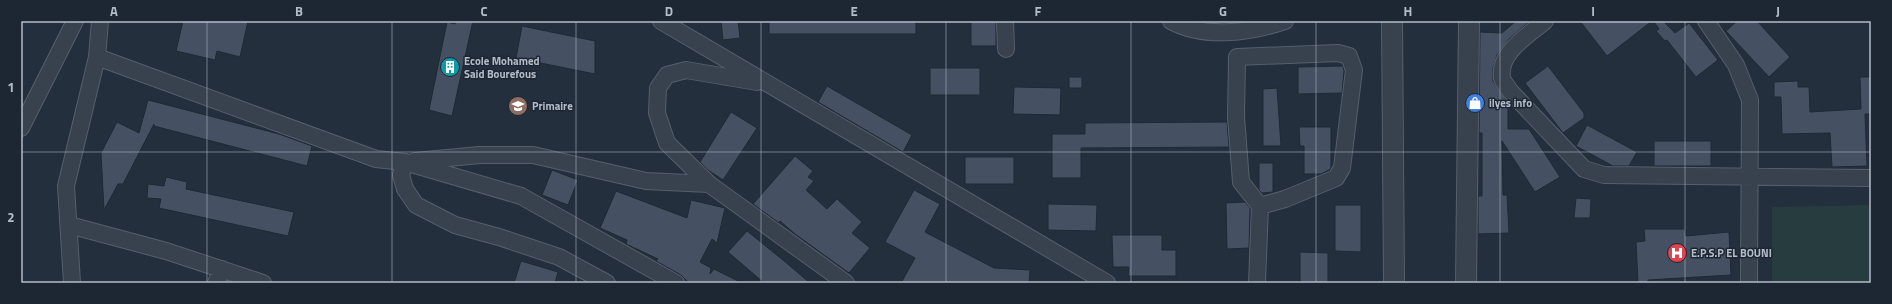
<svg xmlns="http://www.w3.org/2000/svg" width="1892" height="304" viewBox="0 0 1892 304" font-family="'Titillium Web',sans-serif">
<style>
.green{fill:#263c3f}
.building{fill:#455162;stroke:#1f2835}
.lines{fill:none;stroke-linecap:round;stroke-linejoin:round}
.minor-casing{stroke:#565f6c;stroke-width:18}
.tertiary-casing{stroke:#565f6c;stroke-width:22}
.minor{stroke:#38414e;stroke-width:16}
.tertiary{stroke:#38414e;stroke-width:20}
.grid{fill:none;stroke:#b4bcc9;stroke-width:1;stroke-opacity:0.55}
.labels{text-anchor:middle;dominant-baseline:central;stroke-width:3;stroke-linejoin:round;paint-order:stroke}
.poi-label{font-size:11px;font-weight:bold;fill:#b4bcc9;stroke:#1d2633;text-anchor:start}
.neatline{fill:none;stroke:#b4bcc9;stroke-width:1.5}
.grid-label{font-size:13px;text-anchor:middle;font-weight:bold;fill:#b4bcc9}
</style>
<rect width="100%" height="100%" fill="#242f3e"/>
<path class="green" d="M1871,205V283H1772V207Z"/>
<path class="building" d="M183,21H248L240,57L217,51L215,60L176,51Z
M456,21H473L452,116L429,110L447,22L455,24Z
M721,21H738L740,38L723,40Z
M769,21H916V34H769Z
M971,21H996V46H971Z
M1516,21H1530L1509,39L1497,55L1493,68V81L1508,103V129H1529L1560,177L1535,192L1502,141L1503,195H1507L1509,233L1478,234V196H1482V133H1479L1480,32L1502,33Z
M1580,21H1652L1607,56Z
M1655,21H1663L1675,33L1689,23L1718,60L1696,77L1667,40L1665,41L1656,31L1659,29L1654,22Z
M1737,21H1757L1790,57L1769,77L1726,31Z
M522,26L595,41V74L516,58Z
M1343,66L1344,71L1342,93L1298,94V67Z
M1548,66L1584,113V118L1563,133L1525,83Z
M930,68H980V95H930Z
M1069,77H1082V88H1069Z
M1860,77H1871V114H1865L1867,166L1832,167L1830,133L1782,134L1781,97H1774V82L1798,81V87H1809L1810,112L1861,109Z
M827,86L912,135L903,152L818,102Z
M1014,87L1061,88L1060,115L1013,114Z
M1277,88L1281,146H1263V89Z
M148,100L279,134L312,146L307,166L154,126V124L123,184H118L104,210L101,153L117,122L139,133Z
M731,112L757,128L723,180L708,170L700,162Z
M1227,122L1229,147L1081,148V178H1052V134H1085V123Z
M1587,125L1637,152L1629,166H1613L1576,146Z
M1299,127H1331V168L1329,170L1321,174H1304V146H1300Z
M1654,141H1711V166H1654Z
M795,156L813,171L808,177L814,181L806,190L827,209L837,199L862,222L852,233L870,248L849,273L795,234L780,221L779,223L753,204Z
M965,157H1014V184H965Z
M1259,163H1273V192L1262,193L1259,190Z
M552,170L578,180L568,205L542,195Z
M166,177L187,182L186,189L294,212L288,236L159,208L161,199L147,198L148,184L164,186Z
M914,190L940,204L925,232L994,268L1030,270L1029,283H901L915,258L885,242Z
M616,191L687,218L691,200L725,208L717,243L712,239L700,262L711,268L710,274L714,269L742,283H689L681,275L656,261L658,259L626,244L627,240L600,228Z
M1576,198L1591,199L1590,218H1574Z
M1245,202L1250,208L1249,248L1227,249L1226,203Z
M1048,204L1097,205L1096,231L1048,230Z
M1335,205H1361V252L1335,251Z
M1644,229H1685L1686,236L1729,232L1731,275L1648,280V283H1638L1636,242L1645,241Z
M747,231L783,260L810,283H764L728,252Z
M1112,235H1162V250H1176V276H1128L1129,267H1113Z
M1300,252L1328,253V283H1300Z
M521,261L558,272L555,283H514Z"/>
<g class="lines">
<defs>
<path id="minor" d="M661,21L1107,283
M1005,21L1006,49
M1171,21C1204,39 1250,33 1285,21
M1545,21C1529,35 1498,52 1502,78C1503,82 1508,87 1510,91L1584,169L1604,175L1871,178
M1706,21L1736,65L1750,100L1749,283
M97,57L100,21
M21,128L75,21
M415,161L480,155H533L646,181L709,184L846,283
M405,162L401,175L405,189L416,205L455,225L499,237L559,257L607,283
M709,184L667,143L657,113L658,88L667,75L686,70L757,82
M69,225L166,251L263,283
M72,283L66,186L97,57L376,159L405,162L521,196L676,283
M216,283L222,269
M1257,283L1260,206L1241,182L1236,117L1237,57L1338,53L1349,56L1354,70L1342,168L1336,178L1285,199L1260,206"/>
<path id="tertiary" d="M1392,21L1394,283
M1466,283L1469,21"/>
</defs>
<use href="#minor" class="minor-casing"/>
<use href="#tertiary" class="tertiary-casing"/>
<use href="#minor" class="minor"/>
<use href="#tertiary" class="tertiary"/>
</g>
<path class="grid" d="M207,21V283M392,21V283M576,21V283M761,21V283M946,21V283M1131,21V283M1316,21V283M1500,21V283M1685,21V283M21,152H1871"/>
<defs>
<symbol id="building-disc" viewBox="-11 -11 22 22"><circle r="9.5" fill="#0f9aa8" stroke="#1d2633"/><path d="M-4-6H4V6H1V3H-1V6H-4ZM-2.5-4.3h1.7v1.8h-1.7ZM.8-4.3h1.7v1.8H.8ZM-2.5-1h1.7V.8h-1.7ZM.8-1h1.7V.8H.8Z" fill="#fff"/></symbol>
<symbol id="shop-disc" viewBox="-11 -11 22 22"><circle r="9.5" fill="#3f7fe0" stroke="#1d2633"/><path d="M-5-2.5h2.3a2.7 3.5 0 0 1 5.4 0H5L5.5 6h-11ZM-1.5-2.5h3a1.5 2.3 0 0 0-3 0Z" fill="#fff"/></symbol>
<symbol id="school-disc" viewBox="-11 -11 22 22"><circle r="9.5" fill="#8d6e63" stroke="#1d2633"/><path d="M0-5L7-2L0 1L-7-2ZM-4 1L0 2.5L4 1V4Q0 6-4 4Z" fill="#fff"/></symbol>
<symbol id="hospital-disc" viewBox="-11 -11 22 22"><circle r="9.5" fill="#e0444e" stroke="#1d2633"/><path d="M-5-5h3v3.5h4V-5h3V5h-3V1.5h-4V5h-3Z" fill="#fff"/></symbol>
</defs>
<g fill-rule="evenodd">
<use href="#building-disc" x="439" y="56" width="22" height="22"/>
<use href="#shop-disc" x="1464" y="92" width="22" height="22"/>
<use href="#school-disc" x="507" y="95" width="22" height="22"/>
<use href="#hospital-disc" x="1666" y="242" width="22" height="22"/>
</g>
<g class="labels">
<g class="poi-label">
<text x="464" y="61">Ecole Mohamed<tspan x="464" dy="13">Said Bourefous</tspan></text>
<text x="1489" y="103">ilyes info</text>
<text x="532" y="106">Primaire</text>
<text x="1691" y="253">E.P.S.P EL BOUNI</text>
</g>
</g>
<rect width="1892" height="304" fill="none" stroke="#1d2633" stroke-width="44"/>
<rect x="22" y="22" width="1848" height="260" class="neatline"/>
<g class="grid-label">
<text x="114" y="16">A</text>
<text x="299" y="16">B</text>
<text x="484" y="16">C</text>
<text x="669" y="16">D</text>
<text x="854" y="16">E</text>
<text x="1038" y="16">F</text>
<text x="1223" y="16">G</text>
<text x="1408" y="16">H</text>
<text x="1593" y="16">I</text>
<text x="1778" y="16">J</text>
<text x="11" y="92">1</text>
<text x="11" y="222">2</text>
</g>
</svg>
